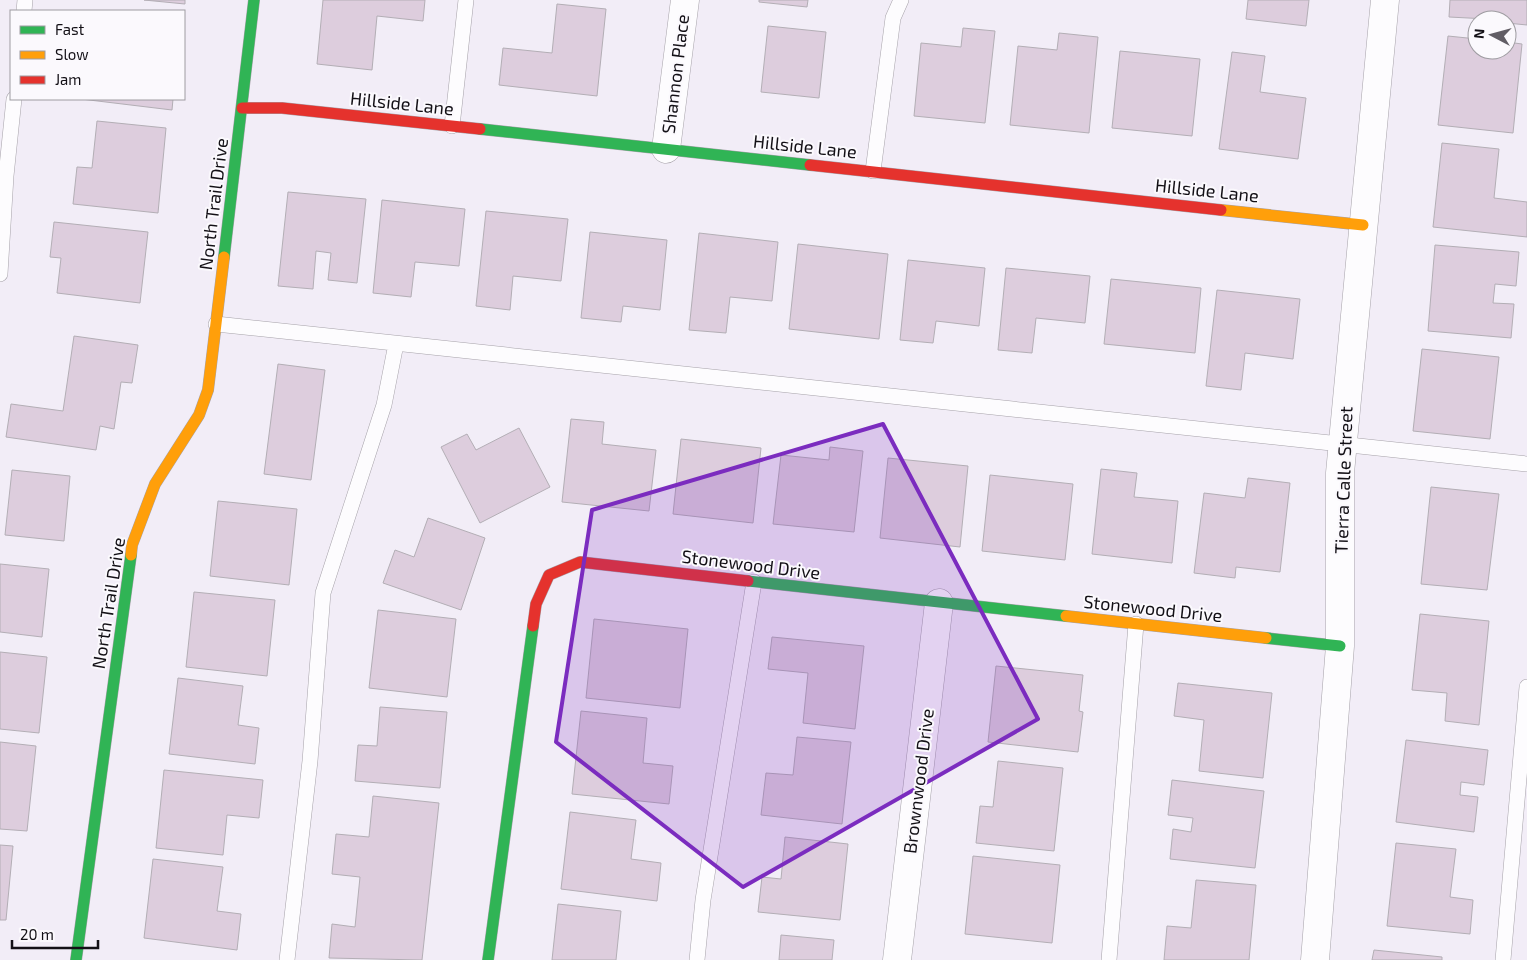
<svg xmlns="http://www.w3.org/2000/svg" width="1527" height="960" viewBox="0 0 1527 960" font-family="'Exo 2',sans-serif">
<style>
.building{fill:#ddcddd;stroke:#b3aeb5}
.lines{fill:none;stroke-linecap:round;stroke-linejoin:round}
.lane-casing{stroke:#a6a2a9;stroke-width:16}
.street-casing{stroke:#a6a2a9;stroke-width:29}
.fast-casing{stroke:#a6a2a9;stroke-width:12}
.slow-casing{stroke:#a6a2a9;stroke-width:12}
.jam-casing{stroke:#a6a2a9;stroke-width:12}
.lane{stroke:#fdfcfe;stroke-width:15}
.street{stroke:#fdfcfe;stroke-width:28}
.fast{stroke:#30b455;stroke-width:11}
.slow{stroke:#ff9f0a;stroke-width:11}
.jam{stroke:#e5322d;stroke-width:11}
.marked{fill:#7b2cbf;fill-opacity:0.2;stroke:#7b2cbf;stroke-width:4;stroke-linejoin:round}
.labels{text-anchor:middle;dominant-baseline:central;stroke-width:4;stroke-linejoin:round;paint-order:stroke}
.street-label{font-size:18px;fill:#131016;stroke:#fbf9fd}
</style>
<rect width="100%" height="100%" fill="#f2edf7"/>
<path class="building" d="M144,0H185V4Z
M323,0H425L423,21L377,16L372,70L317,64Z
M759,0H808L807,7L759,2Z
M1248,0H1309L1306,26L1246,19Z
M1450,0H1527V25L1507,23V20L1449,17Z
M557,4L606,9L597,96L499,85L503,48L552,53Z
M768,26L826,32L819,98L761,92Z
M963,28L995,31L985,123L914,116L921,43L961,47Z
M1059,33L1098,37L1089,133L1010,125L1018,46L1057,50Z
M1448,36L1477,39V50H1507V42L1522,44L1513,133L1438,125Z
M1120,51L1200,59L1192,136L1112,128Z
M1232,52L1265,56L1260,92L1306,98L1298,159L1219,149Z
M81,99H173L172,110Z
M97,121L166,128L158,213L73,204L77,167L92,168Z
M1442,143L1499,149L1494,198L1527,202V237L1433,227Z
M288,192L366,199L357,283L328,280L331,253L316,251L313,289L278,286Z
M382,200L465,209L459,266L415,262L411,297L373,293Z
M486,211L568,219L561,281L513,276L510,310L476,306Z
M54,222L148,232L140,303L57,293L61,258L50,257Z
M590,232L667,240L660,310L623,306L621,322L581,318Z
M699,233L778,242L772,301L730,297L726,333L689,330Z
M798,244L888,254L879,339L789,329Z
M1435,245L1519,252L1516,286L1495,284L1493,303L1514,304L1511,338L1428,331Z
M908,260L985,268L979,326L936,321L933,343L900,340Z
M1006,268L1090,276L1085,323L1036,318L1032,353L998,350Z
M1111,279L1201,288L1195,353L1104,344Z
M1217,290L1300,299L1293,359L1245,353L1241,390L1206,386Z
M74,336L138,345L132,383L121,382L114,429L100,426L96,450L6,437L11,404L63,411Z
M1422,349L1499,357L1490,439L1413,431Z
M278,364L325,370L311,480L264,474Z
M571,419L604,422L602,444L656,450L649,511L562,502Z
M519,428L550,487L480,523L441,447L467,434L476,450Z
M681,439L761,448L753,523L673,514Z
M830,447L863,451L854,532L773,524L781,455L829,460Z
M888,458L968,466L960,547L880,538Z
M1101,469L1137,473L1134,497L1178,501L1172,563L1092,554Z
M12,470L70,476L64,541L5,535Z
M990,475L1073,484L1065,560L982,551Z
M1248,478L1290,483L1280,572L1236,567L1235,578L1194,573L1204,493L1245,498Z
M1431,487L1499,494L1487,590L1421,584Z
M218,501L297,509L289,585L210,576Z
M428,518L485,538L461,610L383,583L395,550L414,557Z
M0,564L49,569L42,637L0,632Z
M194,592L275,600L267,676L186,667Z
M378,610L456,619L447,697L369,688Z
M1420,614L1489,621L1479,725L1445,721L1447,693L1412,690Z
M594,619L688,629L680,708L586,698Z
M772,637L864,646L855,729L803,723L808,673L768,669Z
M0,652L47,657L39,733L0,729Z
M996,666L1083,675L1079,711L1083,712L1078,752L988,742Z
M178,678L243,686L238,725L259,728L255,764L169,754Z
M1178,683L1272,693L1263,778L1199,771L1204,720L1174,716Z
M380,707L447,712L440,788L355,781L358,745L377,746Z
M581,711L647,718L643,763L673,766L669,804L572,794Z
M797,737L851,742L842,824L761,815L766,773L793,775Z
M1406,740L1488,750L1484,785L1461,782L1460,795L1478,797L1474,832L1396,822Z
M0,742L36,746L27,831L0,829Z
M998,761L1063,768L1054,851L976,843L980,806L993,807Z
M164,770L263,780L259,818L227,815L223,855L156,848Z
M1172,780L1264,791L1255,868L1170,859L1173,829L1191,832L1193,818L1168,815Z
M373,796L439,803L422,960L329,958L332,924L355,927L360,877L332,874L336,834L369,837Z
M570,812L636,820L631,859L661,863L657,901L561,889Z
M785,837L848,844L840,920L758,912L762,877L781,879Z
M1396,843L1456,849L1450,897L1473,900L1470,934L1387,926Z
M0,845L13,846L6,920H0Z
M973,856L1060,865L1052,943L965,934Z
M153,859L223,867L217,911L241,914L237,950L144,938Z
M1196,880L1256,885L1249,960H1164L1167,926L1191,928Z
M558,904L621,911L616,960H552Z
M781,935L834,940L832,960H779Z
M1374,950L1442,957V960H1372Z"/>
<g class="lines">
<defs>
<path id="lane" d="M24,11L25,0
M452,126L466,0
M873,171L893,18L901,0
M0,274L6,176L14,99
M216,324L1527,464
M287,960L310,761L323,593L384,405L396,344
M697,960L703,900L754,582
M1109,960L1136,624
M1503,960L1527,687"/>
<path id="street" d="M666,149L685,0
M897,960L939,603
M1315,960L1340,646V473L1385,0"/>
<path id="fast" d="M480,129L810,165
M224,257L254,0
M748,581L1066,616
M1266,638L1340,646
M76,960L131,555
M488,960L533,626"/>
<path id="slow" d="M1221,210L1363,225
M131,555L132,545L155,484L199,415L208,390L224,257
M1066,616L1266,638"/>
<path id="jam" d="M242,108H282L480,129
M810,165L1221,210
M533,626L536,604L549,575L580,562L748,581"/>
</defs>
<use href="#lane" class="lane-casing"/>
<use href="#street" class="street-casing"/>
<use href="#fast" class="fast-casing"/>
<use href="#slow" class="slow-casing"/>
<use href="#jam" class="jam-casing"/>
<use href="#lane" class="lane"/>
<use href="#street" class="street"/>
<use href="#fast" class="fast"/>
<use href="#slow" class="slow"/>
<use href="#jam" class="jam"/>
</g>
<path class="marked" d="M883,424L1038,719L743,887L556,742L592,510Z"/>
<g class="labels">
<g class="street-label">
<text transform="translate(675 74) rotate(-83)">Shannon Place</text>
<text transform="translate(402 103) rotate(6)">Hillside Lane</text>
<text transform="translate(805 146) rotate(6)">Hillside Lane</text>
<text transform="translate(1207 190) rotate(6)">Hillside Lane</text>
<text transform="translate(213 204) rotate(-83)">North Trail Drive</text>
<text transform="translate(1343 480) rotate(-88)">Tierra Calle Street</text>
<text transform="translate(751 564) rotate(7)">Stonewood Drive</text>
<text transform="translate(108 603) rotate(-81)">North Trail Drive</text>
<text transform="translate(1153 608) rotate(6)">Stonewood Drive</text>
<text transform="translate(918 781) rotate(-83)">Brownwood Drive</text>
</g>
</g>
<rect x="10" y="10" width="175" height="90" fill="#fbf9fd" stroke="#9e9ca1"/>
<rect x="20" y="26" width="25" height="8" fill="#30b455" stroke="#9e9ca1"/>
<text x="55" y="35" font-size="15" fill="#131016">Fast</text>
<rect x="20" y="51" width="25" height="8" fill="#ff9f0a" stroke="#9e9ca1"/>
<text x="55" y="60" font-size="15" fill="#131016">Slow</text>
<rect x="20" y="76" width="25" height="8" fill="#e5322d" stroke="#9e9ca1"/>
<text x="55" y="85" font-size="15" fill="#131016">Jam</text>
<g transform="translate(1492 35) rotate(276)"><circle r="24" fill="#fbf9fd" stroke="#9e9ca1"/>
<path d="M0-4L9 19L0 12L-9 19Z" fill="#615d65"/>
<text y="-8" font-size="14" font-weight="bold" text-anchor="middle" fill="#131016">N</text>
</g>
<path d="M12 940v8h86v-8" fill="none" stroke="#131016" stroke-width="2.5"/>
<text x="20" y="940" font-size="15" fill="#131016" stroke="#fbf9fd" stroke-width="4" paint-order="stroke">20 m</text>
</svg>
